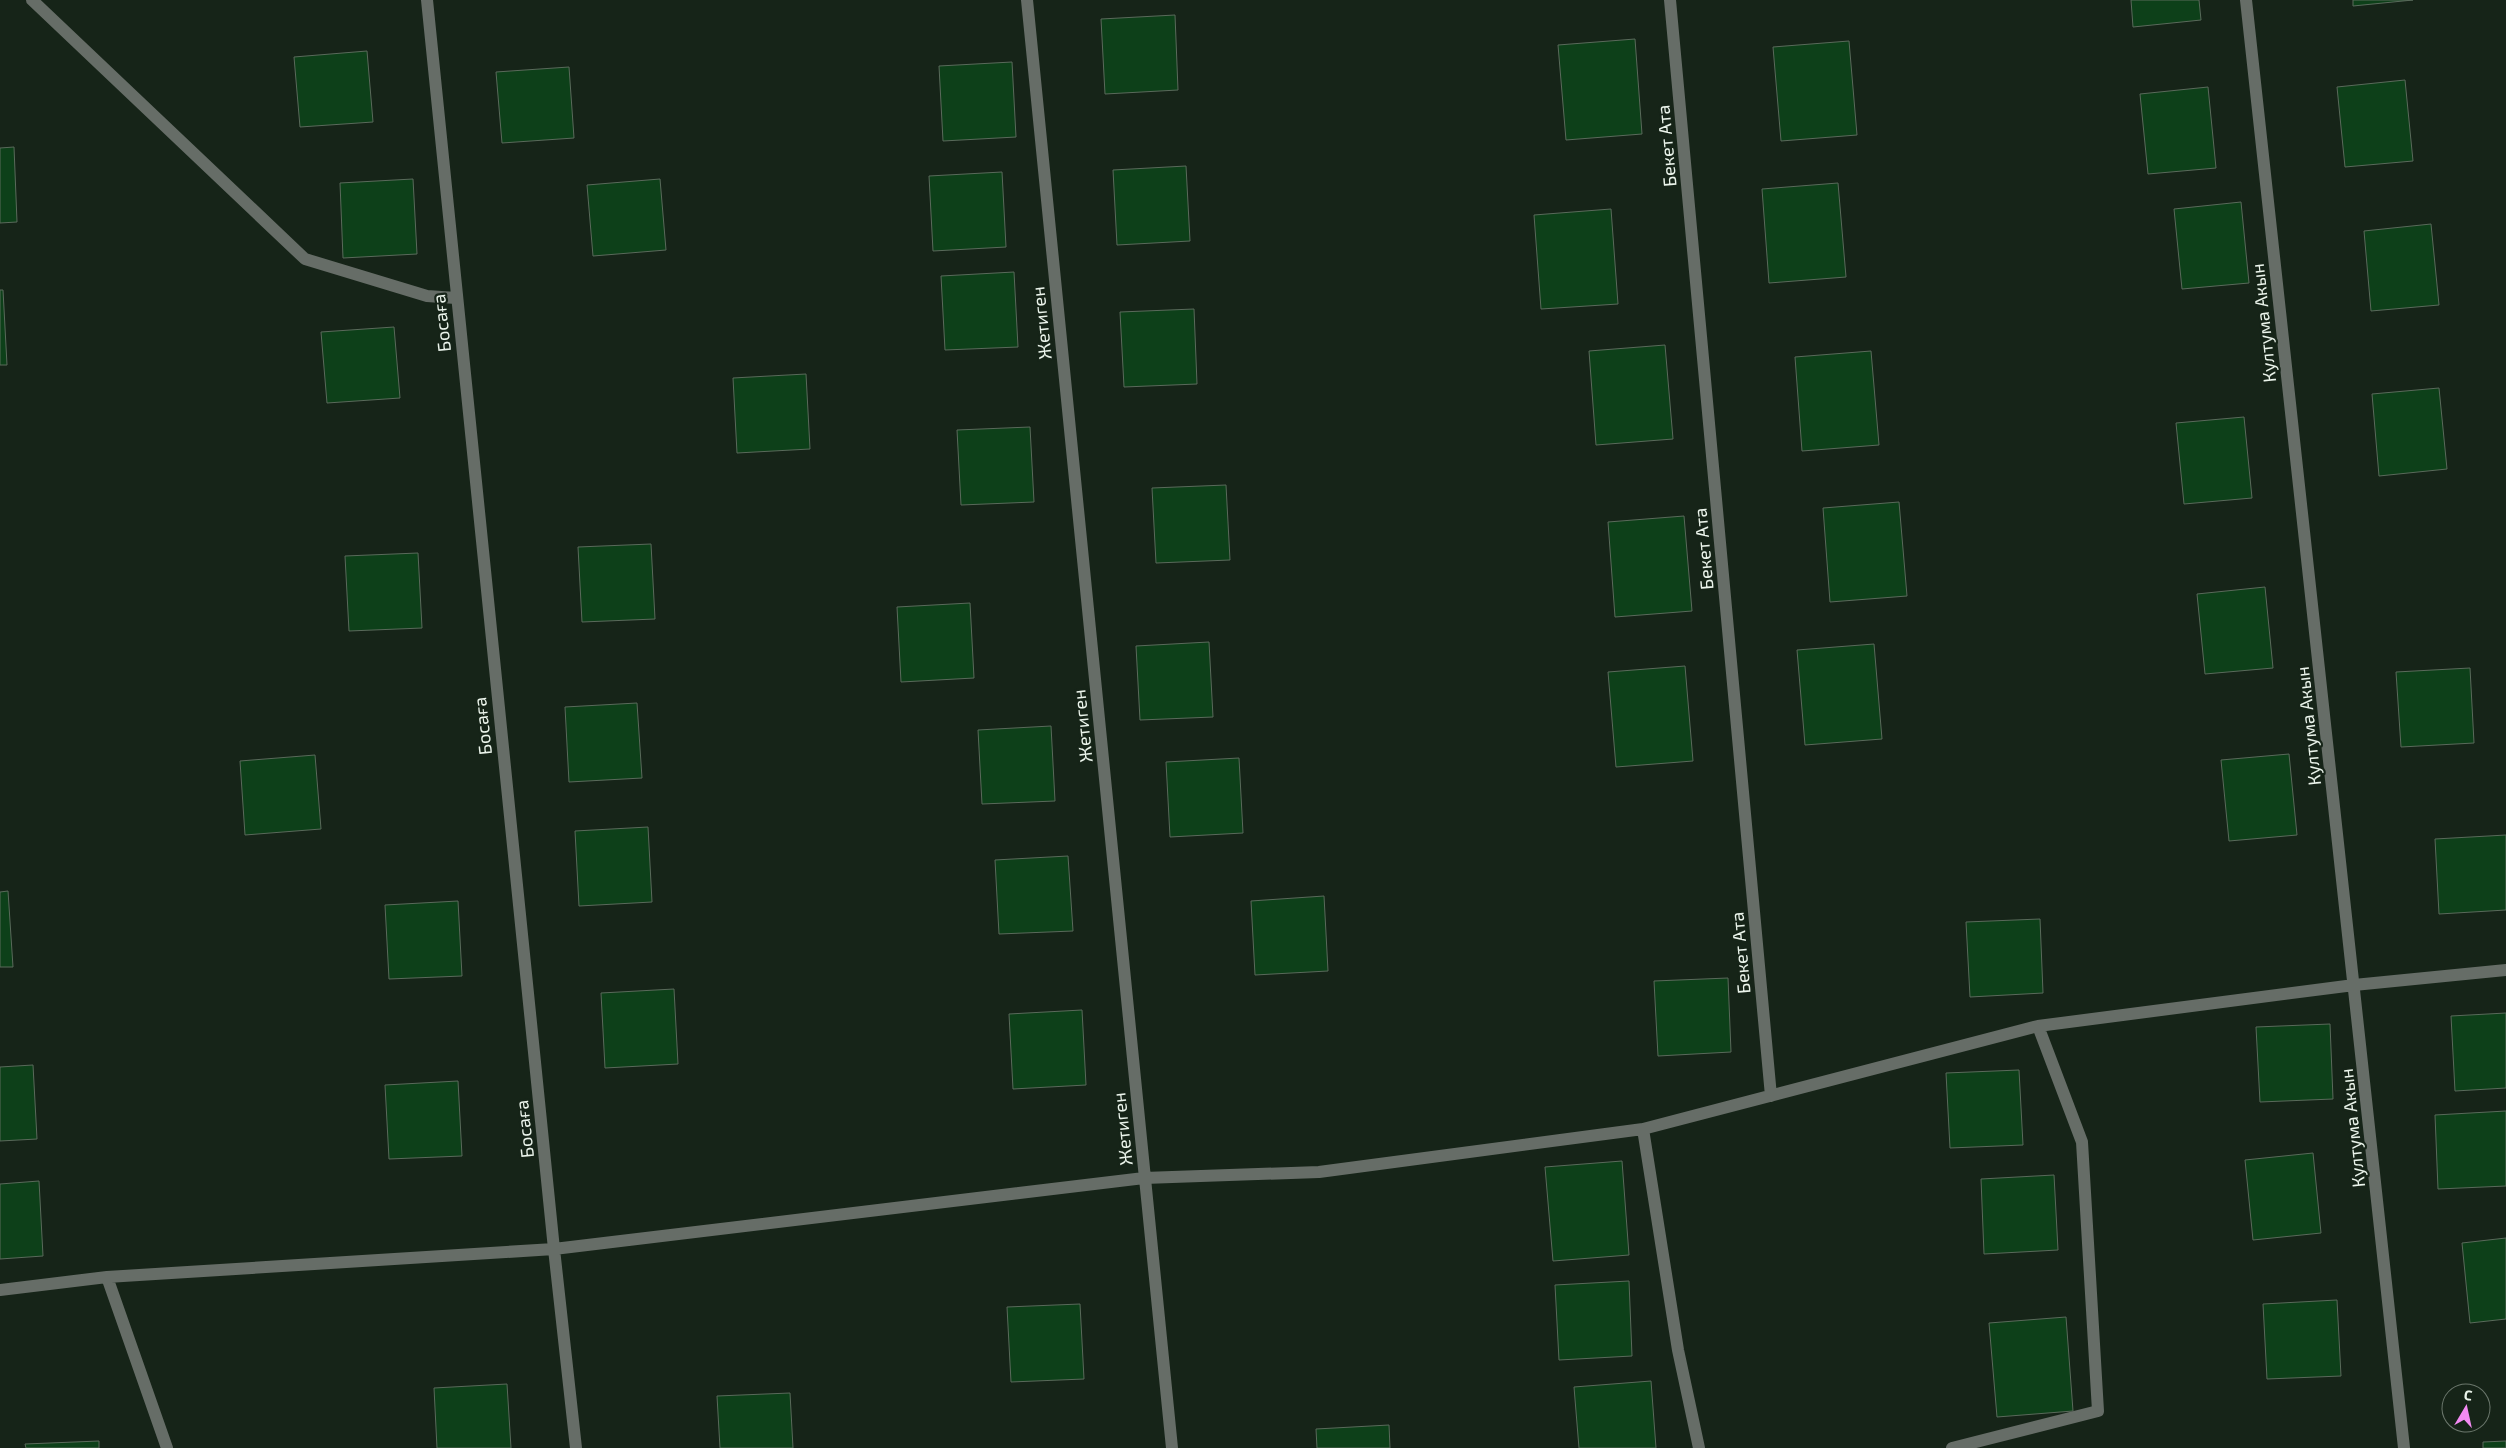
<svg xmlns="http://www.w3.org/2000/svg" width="2506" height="1448" viewBox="0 0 2506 1448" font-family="'Exo 2',sans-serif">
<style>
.building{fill:#0d4019;stroke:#5a6a5b}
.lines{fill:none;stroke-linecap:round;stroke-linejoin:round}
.minor{stroke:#666d67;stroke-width:12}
.labels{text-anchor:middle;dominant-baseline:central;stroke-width:4.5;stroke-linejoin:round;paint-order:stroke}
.street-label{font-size:18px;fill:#ebf4eb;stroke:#162418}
</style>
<rect width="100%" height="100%" fill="#162418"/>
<path class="building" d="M2131,0H2199L2201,20L2133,27Z
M2353,0H2413L2353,6Z
M1175,15L1178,90L1105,94L1101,19Z
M1635,39L1642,134L1566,140L1558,45Z
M1849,41L1857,135L1781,141L1773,47Z
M367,51L373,122L300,127L294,57Z
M1012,62L1016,137L943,141L939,66Z
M569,67L574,138L502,143L496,72Z
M2405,80L2413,161L2345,167L2337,87Z
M2208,87L2216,168L2148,174L2140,94Z
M14,147L17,222L0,223V148Z
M1186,166L1190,241L1117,245L1113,170Z
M1002,172L1006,247L933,251L929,176Z
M413,179L417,254L343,258L340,183Z
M660,179L666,250L593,256L587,185Z
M1838,183L1846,277L1769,283L1762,189Z
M2241,202L2249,283L2182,289L2174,209Z
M1611,209L1618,304L1541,309L1534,215Z
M2431,224L2439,305L2371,311L2364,231Z
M1014,272L1018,347L945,350L941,276Z
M0,290H3L7,365H0Z
M1194,309L1197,384L1124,387L1120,312Z
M394,327L400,398L327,403L321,332Z
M1665,345L1673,439L1596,445L1589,351Z
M1871,351L1879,445L1802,451L1795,357Z
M806,374L810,449L737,453L733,378Z
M2439,388L2447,469L2379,476L2372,394Z
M2244,417L2252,498L2184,504L2176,423Z
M1030,427L1034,502L961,505L957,430Z
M1226,485L1230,560L1156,563L1152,488Z
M1899,502L1907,596L1830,602L1823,508Z
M1684,516L1692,611L1615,617L1608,522Z
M651,544L655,619L582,622L578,547Z
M418,553L422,628L349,631L345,556Z
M2265,587L2273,668L2205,674L2197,594Z
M970,603L974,678L901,682L897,607Z
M1209,642L1213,717L1140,720L1136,646Z
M1874,644L1882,739L1805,745L1797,650Z
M1685,666L1693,761L1616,767L1608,672Z
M2470,668L2474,743L2401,747L2396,672Z
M637,703L642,778L569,782L565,707Z
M1051,726L1055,801L982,804L978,730Z
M2289,754L2297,835L2229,841L2221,760Z
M315,755L321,829L245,835L240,761Z
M1239,758L1243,833L1170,837L1166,762Z
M648,827L652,902L579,906L575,831Z
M2506,835V910L2439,914L2435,839Z
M1068,856L1073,931L999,934L995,860Z
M8,891L13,967H0V892Z
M1324,896L1328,971L1255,975L1251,901Z
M458,901L462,976L389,979L385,905Z
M2040,919L2043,993L1970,997L1966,922Z
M1728,978L1731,1052L1658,1056L1654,981Z
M674,989L678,1064L605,1068L601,993Z
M1082,1010L1086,1085L1013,1089L1009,1014Z
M2506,1013V1088L2455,1091L2451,1016Z
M2330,1024L2333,1099L2260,1102L2256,1027Z
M33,1065L37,1139L0,1141V1067Z
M2019,1070L2023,1145L1950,1148L1946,1073Z
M458,1081L462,1156L389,1159L385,1085Z
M2506,1111V1186L2438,1189L2435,1115Z
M2313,1153L2321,1233L2253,1240L2245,1160Z
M1622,1161L1629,1255L1553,1261L1545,1167Z
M2054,1175L2058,1250L1984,1254L1981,1179Z
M39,1181L43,1256L0,1259V1184Z
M2506,1238V1319L2470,1323L2462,1243Z
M1629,1281L1632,1356L1559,1360L1555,1285Z
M2337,1300L2341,1376L2267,1379L2263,1304Z
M1080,1304L1084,1379L1011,1382L1007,1307Z
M2066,1317L2073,1411L1997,1417L1989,1323Z
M1651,1381L1656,1448H1579L1574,1387Z
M507,1384L511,1448H437L434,1388Z
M790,1393L793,1448H720L717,1396Z
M1389,1425L1390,1448H1317L1316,1429Z
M99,1441V1448H26L25,1444Z
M2506,1441V1448H2483V1442Z"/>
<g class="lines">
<path class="minor" d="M32,0L305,259L427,296L456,298
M427,0L554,1249L576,1448
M1027,0L1172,1448
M1670,0L1771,1096
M2246,0L2404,1448
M1643,1129L1678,1350L1699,1448
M107,1277L167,1448
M0,1290L107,1277L554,1249L1144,1178L1319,1172L1643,1129L2038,1026L2354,985L2506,970
M1952,1448L2098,1411L2082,1142L2038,1026"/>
</g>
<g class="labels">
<g class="street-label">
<text transform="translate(1666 146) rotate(-95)">Бекет Ата</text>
<text transform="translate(441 323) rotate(-96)">Босаға</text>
<text transform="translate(1041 323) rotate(-96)">Жетиген</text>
<text transform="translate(2263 323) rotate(-96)">Култума Акын</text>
<text transform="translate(1703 549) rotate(-95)">Бекет Ата</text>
<text transform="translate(482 726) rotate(-96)">Босаға</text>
<text transform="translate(1082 726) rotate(-96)">Жетиген</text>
<text transform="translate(2308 726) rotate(-96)">Култума Акын</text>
<text transform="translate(1740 953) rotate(-95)">Бекет Ата</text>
<text transform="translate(2352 1128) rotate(-96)">Култума Акын</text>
<text transform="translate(524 1129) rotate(-96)">Босаға</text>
<text transform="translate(1122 1129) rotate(-96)">Жетиген</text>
</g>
</g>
<g transform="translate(2466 1408) rotate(9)"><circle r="24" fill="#162418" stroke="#6b776c"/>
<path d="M0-4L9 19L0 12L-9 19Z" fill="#f38af2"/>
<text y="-8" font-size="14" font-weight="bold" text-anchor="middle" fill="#ebf4eb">С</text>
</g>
</svg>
